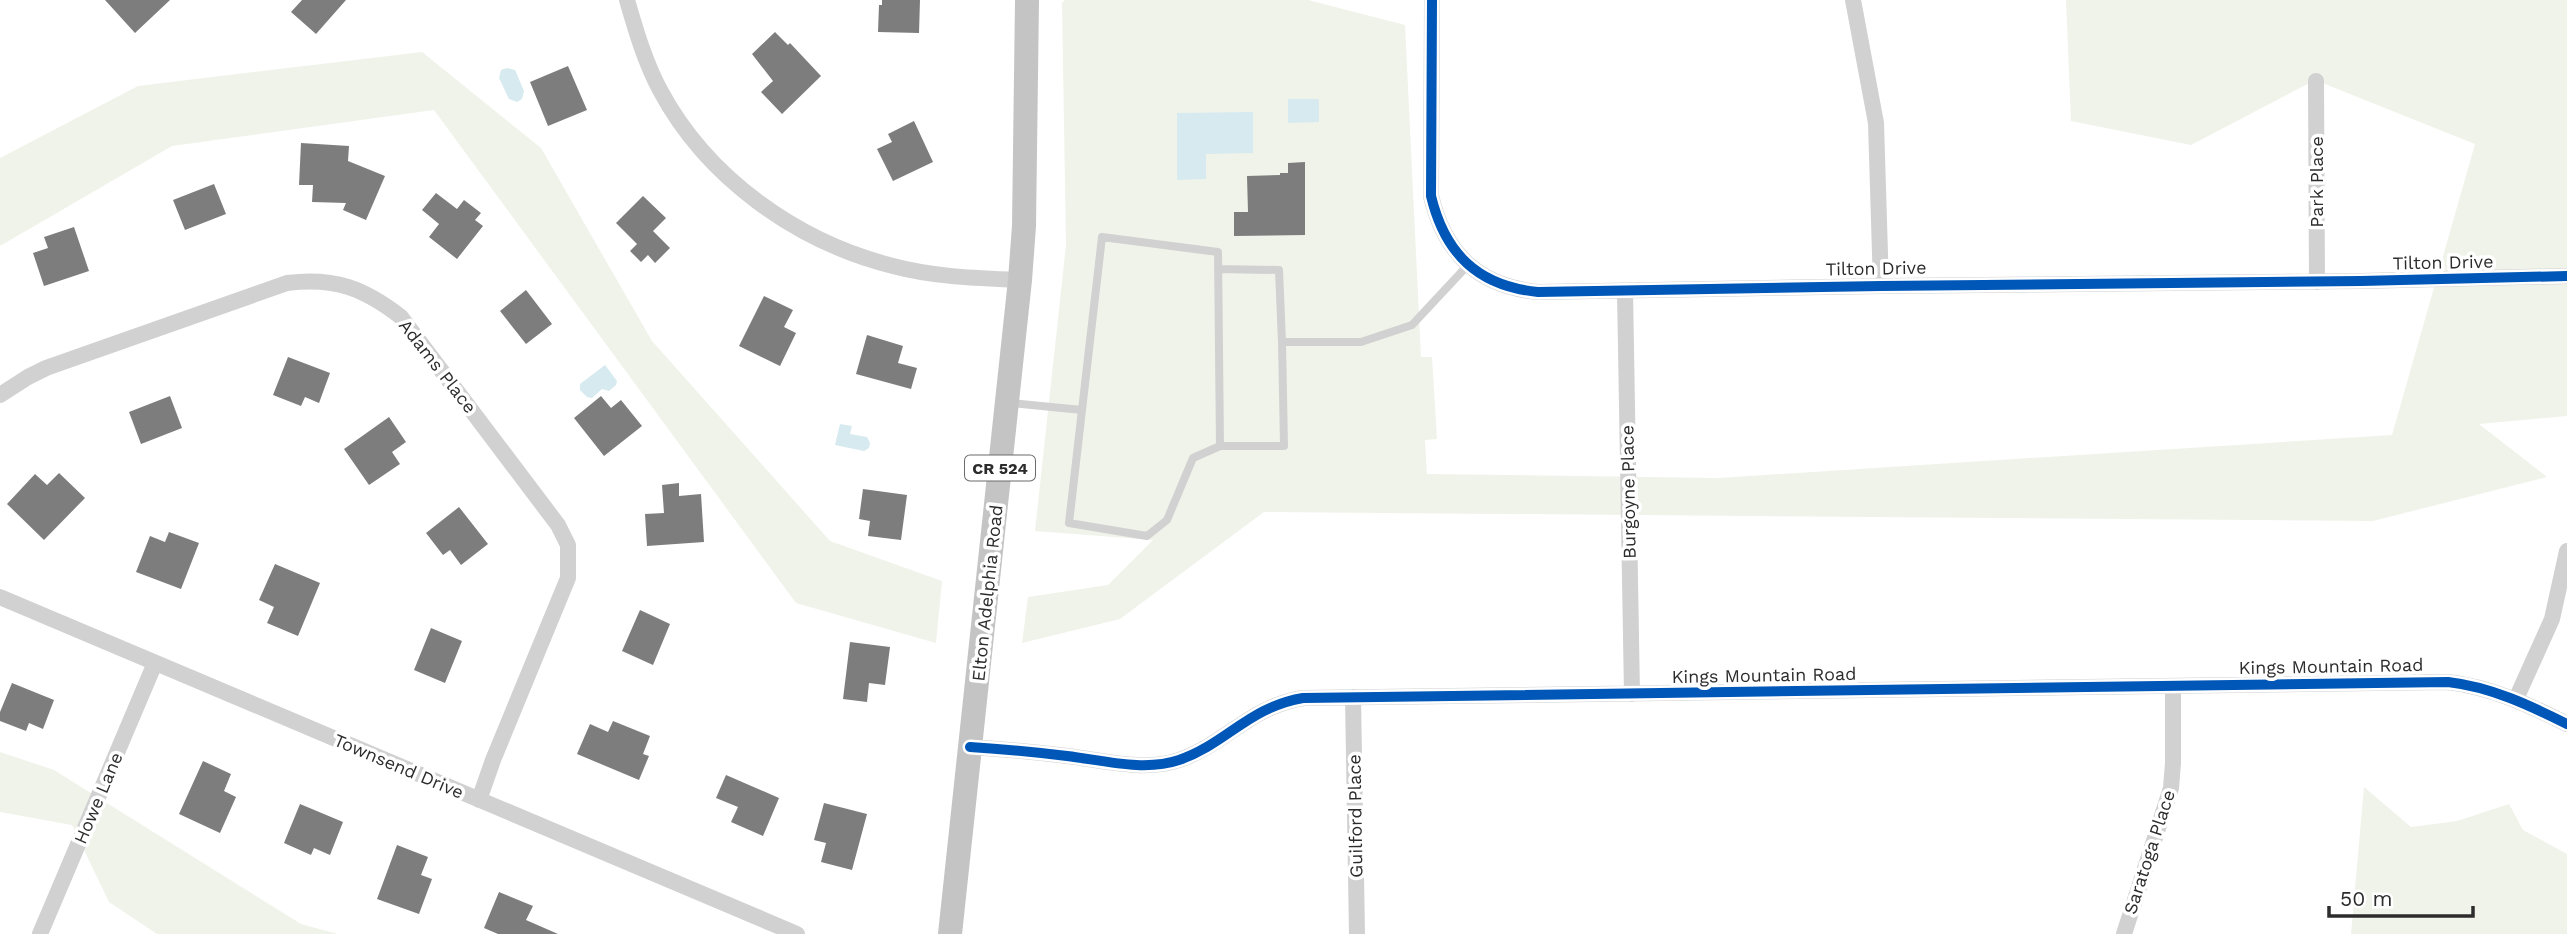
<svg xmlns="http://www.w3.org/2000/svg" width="2567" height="934" viewBox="0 0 2567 934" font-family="'Work Sans',sans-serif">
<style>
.green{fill:#f0f3ea}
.water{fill:#d6eaf0}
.building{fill:#7d7d7d}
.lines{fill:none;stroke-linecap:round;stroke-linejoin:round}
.lane{stroke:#d1d1d1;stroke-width:8}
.street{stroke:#d1d1d1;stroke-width:16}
.primary{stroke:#c4c4c4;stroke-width:24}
.cycleway-casing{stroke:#fff;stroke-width:15}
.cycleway{stroke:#0057b8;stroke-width:10}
.labels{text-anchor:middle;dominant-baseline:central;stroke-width:7;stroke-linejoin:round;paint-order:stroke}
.shield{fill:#fff;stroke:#6b6b6b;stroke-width:2}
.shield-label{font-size:16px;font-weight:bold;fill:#2c2c2c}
.street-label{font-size:18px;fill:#2c2c2c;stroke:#fff}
</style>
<rect width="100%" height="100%" fill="#fff"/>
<path class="green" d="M1065,0H1308L1405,25L1421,357H1432L1437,439L1425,440L1427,474L1718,478L2392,435L2475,144L2315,80L2191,145L2071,121L2066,0H2567V416L2479,424L2547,477L2373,521L1264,512L1120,619L1022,643L1028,597L1108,585L1153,540L1035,531L1066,245L1062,3Z
M422,52L541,148L652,341L830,541L942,581L936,643L796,603L434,110L172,146L0,246V158L138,86Z
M0,752L54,770L301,924L338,934H157L109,902L72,825L0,812Z
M2364,787L2411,827L2457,821L2509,804L2523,830L2567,854V934H2351Z"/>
<path class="water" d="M507,68L515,70L524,91L522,99L517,102L509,99L499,78L501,70Z
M1288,99H1319V122L1288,123Z
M1253,112V153L1206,154V179L1177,180V113Z
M605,365L617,381L616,385L609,391L602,389L592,398L587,397L580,390V384Z
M840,424L852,426L850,434L867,437L870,443L869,448L864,451L835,445Z"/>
<path class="building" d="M105,0H170L135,33Z
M302,0H346L316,34L291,12Z
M882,0H920L919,33L878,32L879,5H882Z
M775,32L788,45L790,43L821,76L782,114L761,92L773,81L752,54Z
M568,66L587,110L548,126L530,82Z
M914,121L933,162L893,181L877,149L892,142L888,134Z
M301,143L349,146L348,161L385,176L366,220L343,210L346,203L312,202L313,185H299Z
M1305,162V235L1234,236V212H1248L1247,176L1280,175V173H1288V163Z
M214,184L226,214L185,230L173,200Z
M436,193L457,209L464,200L481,213L475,220L483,226L457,259L429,237L439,224L422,210Z
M643,196L666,218L653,231L670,248L655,263L648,255L641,262L630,251L637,244L616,223Z
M74,227L89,271L44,286L33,253L48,248L44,237Z
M526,290L552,324L526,344L500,311Z
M764,296L793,310L784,327L796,333L780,366L739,346Z
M867,335L903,346L898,363L917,368L911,389L856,374Z
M288,357L330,373L319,403L305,397L301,406L273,395Z
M170,396L182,428L141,444L129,412Z
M601,396L611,408L621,400L642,426L604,456L574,418Z
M389,417L406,442L392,452L400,464L369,485L344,449Z
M59,473L85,498L44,540L7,504L35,474L47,485Z
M679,483V496L701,494L704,542L647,546L645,514L664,513L662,485Z
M863,489L907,495L901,540L868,536L870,521L859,519Z
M459,507L488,544L461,565L450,550L443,555L426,533Z
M169,532L199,543L181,589L136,572L150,536L165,542Z
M275,564L320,583L298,636L267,623L274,607L259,600Z
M640,610L670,624L653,665L622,651Z
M431,628L462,641L445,683L414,670Z
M850,642L890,647L885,685L869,683L867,702L843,699Z
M12,683L54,700L43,729L29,723L26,731L0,721V712Z
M613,721L650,736L643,754L649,756L639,780L577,754L590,724L608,732Z
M203,761L231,774L224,791L236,797L220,833L179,814Z
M726,775L779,798L763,836L731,822L738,807L716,798Z
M824,803L867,814L852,870L821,862L826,843L814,840Z
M300,804L343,822L330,855L314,848L311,855L284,843Z
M397,845L428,857L421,875L432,879L419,914L377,899Z
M499,892L533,906L526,920L558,934H498L484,928Z"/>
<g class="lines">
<path class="lane" d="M1218,269L1279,270L1282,342
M1010,403L1082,410L1102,237L1218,252L1220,446H1284L1282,342H1361L1412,325L1468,265
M1082,410L1069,523L1147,536L1167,520L1193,458L1220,446"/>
<path class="street" d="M627,0C636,31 645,62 660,90C707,178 797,242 893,266C934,277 977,278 1020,280
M1432,0L1431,196C1445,254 1478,286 1538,292L1881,286L2361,281L2567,276
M1853,0L1876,123L1881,286
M2316,81L2317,282
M1625,291L1632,694
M0,395L28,377L46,368L287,283C334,277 364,288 401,317L558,525L568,545V578L493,760L479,800
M0,597L797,934
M1353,697L1357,934
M2516,699L2552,619L2567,551
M970,747C1003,749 1035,752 1067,756C1102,760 1144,772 1179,760C1226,744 1249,707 1303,698L2448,682C2491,687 2529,705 2567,724
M40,934L155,663
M2124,934L2171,788L2173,763V686"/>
<path class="primary" d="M950,934L1020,280L1024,226L1027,0"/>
<defs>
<path id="cycleway" d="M1432,0L1431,196C1445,254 1478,286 1538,292L1881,286L2361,281L2567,276
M970,747C1003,749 1035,752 1067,756C1102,760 1144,772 1179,760C1226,744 1249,707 1303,698L2448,682C2491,687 2529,705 2567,724"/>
</defs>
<use href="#cycleway" class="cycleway-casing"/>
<use href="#cycleway" class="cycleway"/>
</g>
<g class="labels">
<rect class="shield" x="965" y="455.5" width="70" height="25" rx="5"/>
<g class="shield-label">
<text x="1000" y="468">CR 524</text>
</g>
<g class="street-label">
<text transform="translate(2316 182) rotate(-90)">Park Place</text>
<text transform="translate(2443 262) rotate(-1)">Tilton Drive</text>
<text transform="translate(1876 268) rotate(-1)">Tilton Drive</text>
<text transform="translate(438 366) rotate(52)">Adams Place</text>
<text transform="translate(1628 492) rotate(-91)">Burgoyne Place</text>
<text transform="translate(987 593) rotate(-84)">Elton Adelphia Road</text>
<text transform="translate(2331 666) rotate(-1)">Kings Mountain Road</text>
<text transform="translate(1764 675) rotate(-1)">Kings Mountain Road</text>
<text transform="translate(399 766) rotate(23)">Townsend Drive</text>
<text transform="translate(98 798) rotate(-67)">Howe Lane</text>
<text transform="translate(1355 816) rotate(-91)">Guilford Place</text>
<text transform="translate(2149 852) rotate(-72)">Saratoga Place</text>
</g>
</g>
<path d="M2329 906v10h144v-10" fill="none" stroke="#2c2c2c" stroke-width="3.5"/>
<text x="2340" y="906" font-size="21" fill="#2c2c2c" stroke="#ffffff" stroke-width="5" paint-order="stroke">50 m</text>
</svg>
